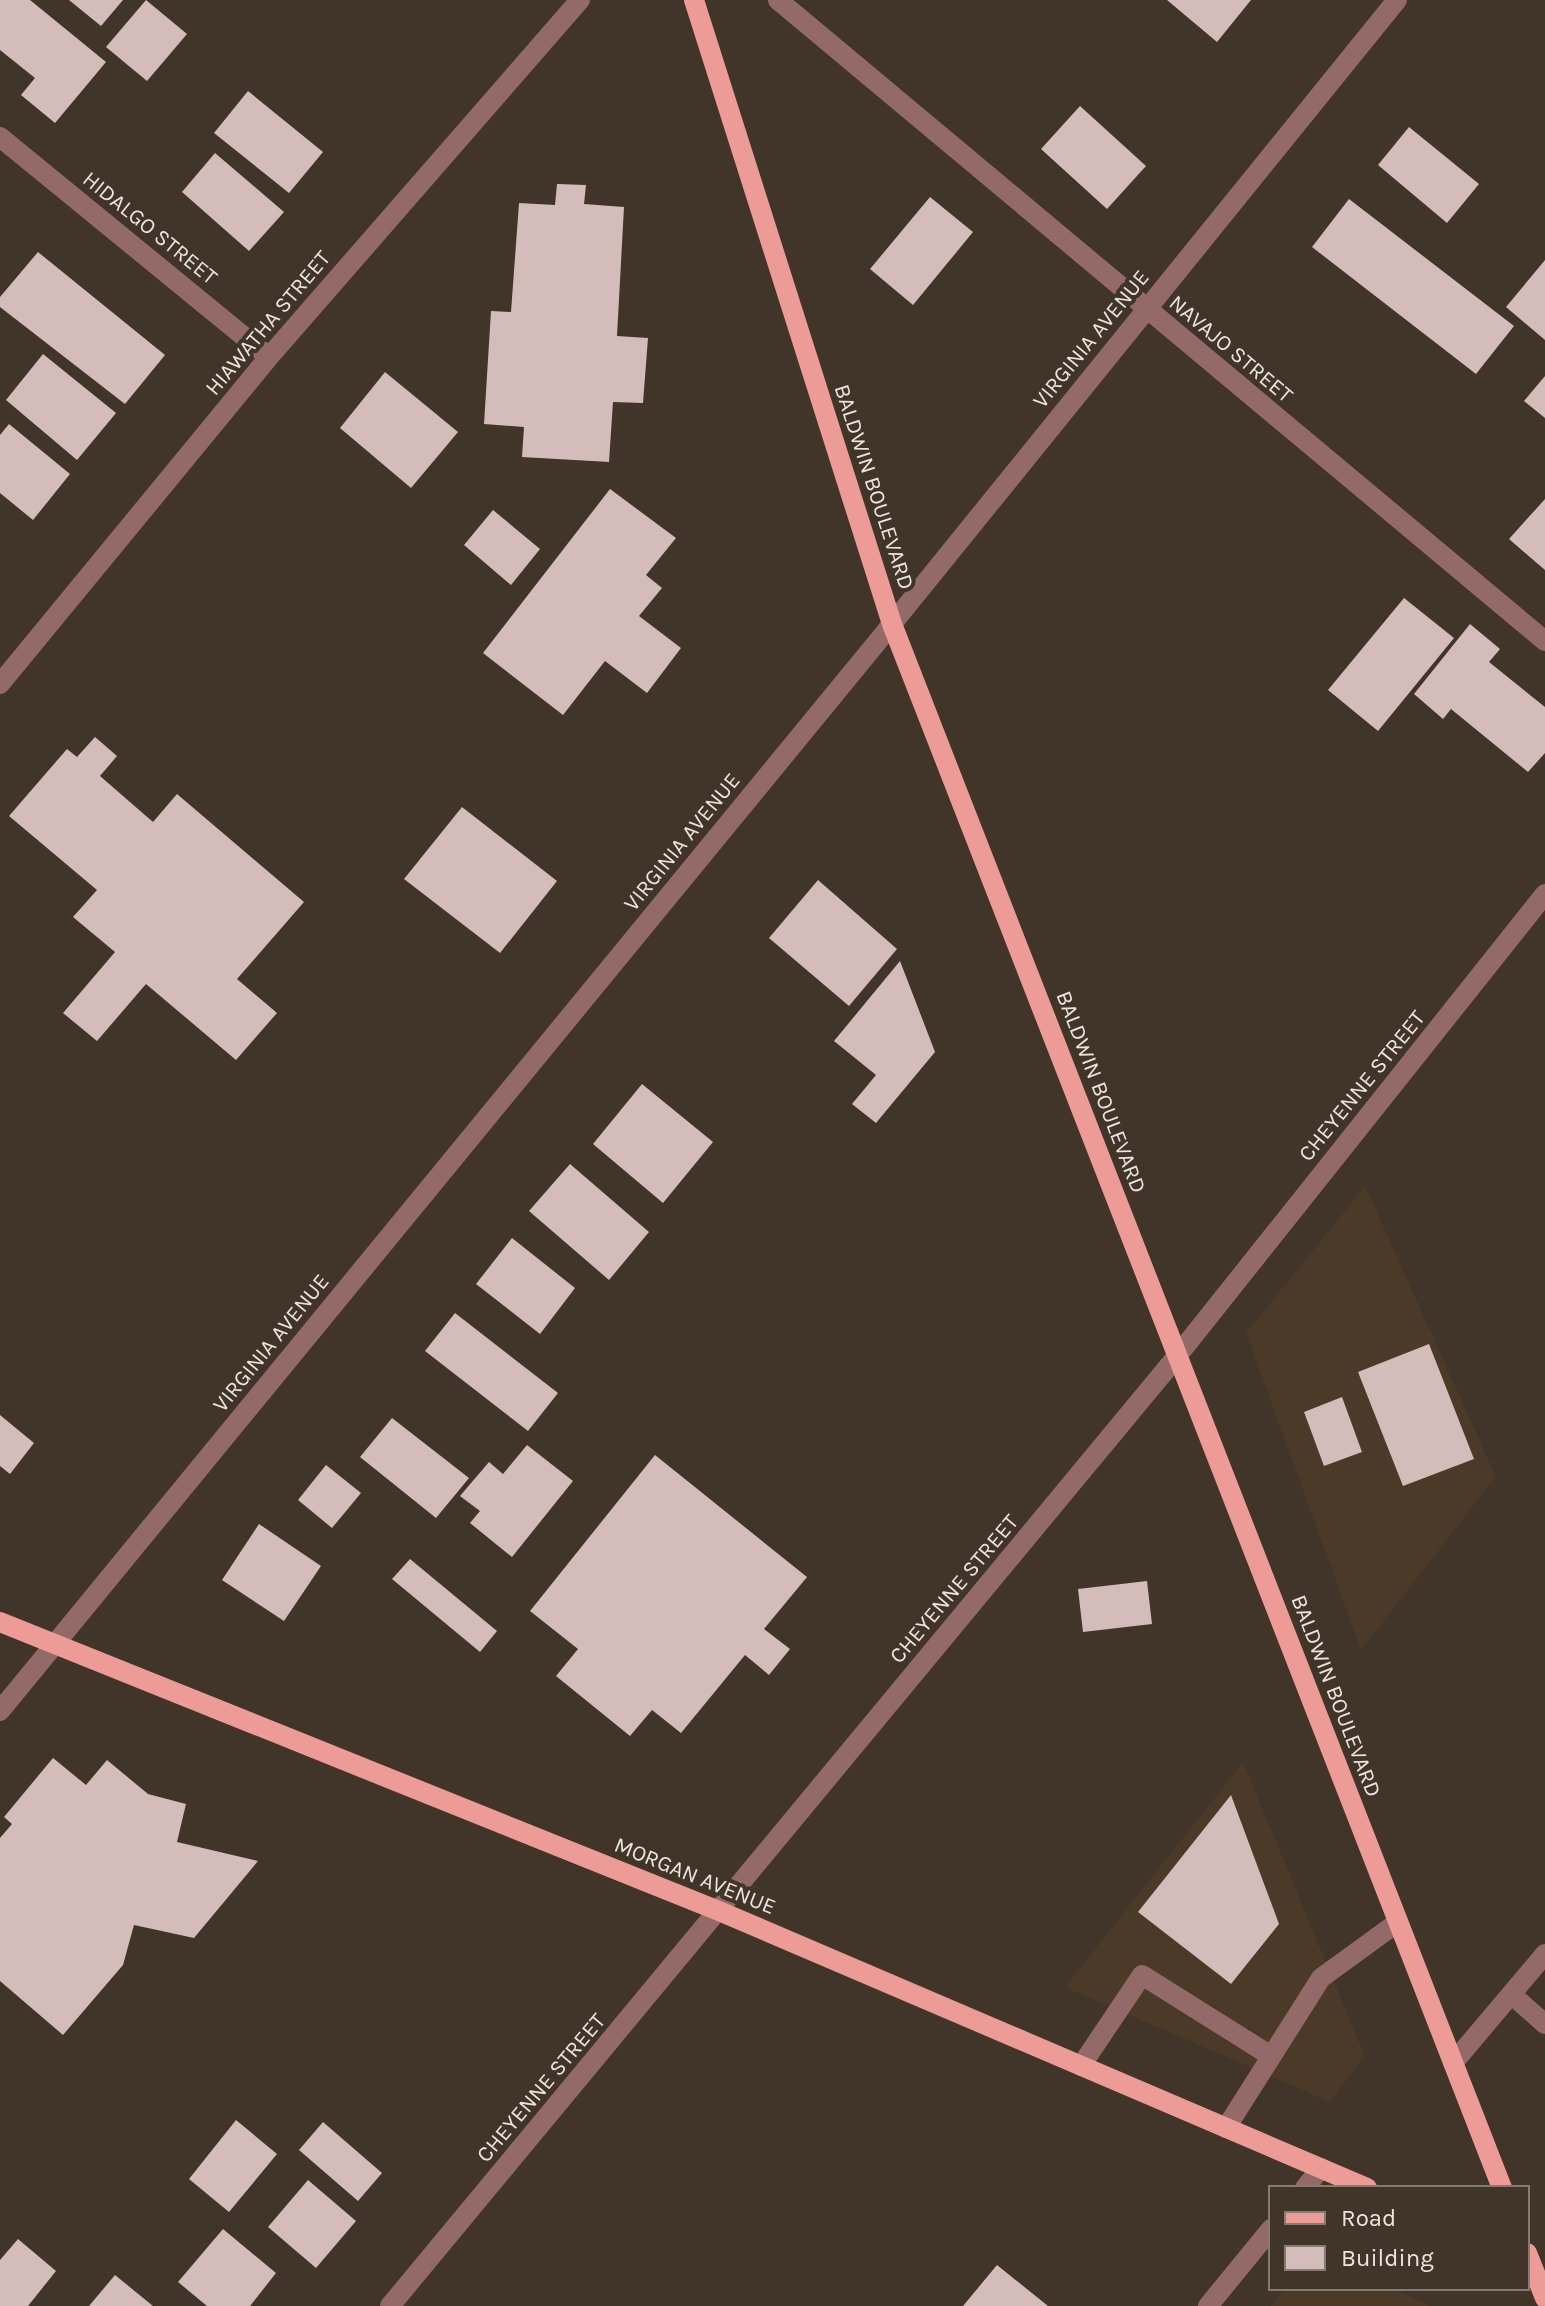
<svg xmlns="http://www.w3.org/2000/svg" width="1545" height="2306" viewBox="0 0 1545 2306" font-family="Karla,sans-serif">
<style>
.built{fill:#4b3a28}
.building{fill:#d4bcbb}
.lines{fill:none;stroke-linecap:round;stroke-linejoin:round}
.minor{stroke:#936a68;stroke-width:20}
.major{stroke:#ed9b96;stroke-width:20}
.labels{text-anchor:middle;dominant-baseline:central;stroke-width:8;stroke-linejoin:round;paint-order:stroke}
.street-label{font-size:22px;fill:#ede5dd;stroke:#413428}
</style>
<rect width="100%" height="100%" fill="#413428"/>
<path class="built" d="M1365,1186L1496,1477L1361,1650L1246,1333Z
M1243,1762L1365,2056L1330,2102L1065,1987Z
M1285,2288H1393L1429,2306H1270Z"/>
<path class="building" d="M0,0H30L106,62L55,123L21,95L35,78L0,50Z
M69,0H123L101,26Z
M146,0L187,34L147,81L106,47Z
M1167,0H1251L1217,42Z
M248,91L323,152L289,193L214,133Z
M1080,106L1146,166L1107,209L1041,149Z
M1409,127L1479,184L1447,223L1378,165Z
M215,153L284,212L249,251L182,192Z
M557,184L586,185L584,204L624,207L617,336L648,338L643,403L613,402L609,462L522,457L524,427L484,424L491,311L511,312L519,203L555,205Z
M930,197L973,232L913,305L870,269Z
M1349,199L1514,326L1476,374L1312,247Z
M38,252L165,355L125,404L0,307V297Z
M1545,260V340L1506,307Z
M43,354L116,413L77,460L6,400Z
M385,372L458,432L411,488L340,428Z
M1545,376V418L1524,401Z
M9,424L70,474L33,520L0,493V435Z
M610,489L676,538L646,575L662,588L639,616L681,648L647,693L605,661L563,715L483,653Z
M1545,499V570L1509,539Z
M493,510L540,549L511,585L464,545Z
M1404,598L1454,638L1378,731L1328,690Z
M1470,624L1500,649L1489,662L1545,707V753L1528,772L1451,709L1443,719L1414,694Z
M95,737L117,756L100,776L153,822L177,794L304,902L237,979L277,1013L236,1060L146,984L97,1041L63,1013L115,952L73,917L97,890L9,816L67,749L77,757Z
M462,807L557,881L500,953L404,879Z
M818,880L897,949L849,1006L769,938Z
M900,961L935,1052L876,1123L852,1104L876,1075L834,1041Z
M642,1084L713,1142L663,1203L593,1144Z
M570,1164L649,1232L609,1280L529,1211Z
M512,1238L575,1288L540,1334L476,1284Z
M455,1313L558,1393L528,1431L425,1351Z
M1429,1344L1474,1459L1403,1486L1358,1372Z
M1342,1397L1362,1452L1324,1466L1304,1412Z
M0,1415L34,1443L10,1474L0,1466Z
M392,1418L469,1478L436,1518L360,1457Z
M527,1445L573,1481L512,1557L470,1523L480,1511L460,1496L489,1462L503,1474Z
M655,1455L807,1577L764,1629L790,1649L769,1675L745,1655L681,1733L652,1710L630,1736L556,1676L578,1649L530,1611Z
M326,1465L361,1493L332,1528L298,1500Z
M259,1524L321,1566L284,1621L222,1580Z
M410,1559L497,1631L480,1652L392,1579Z
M1147,1581L1152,1624L1083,1632L1078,1589Z
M53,1758L86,1785L107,1760L148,1794L186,1804L177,1842L258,1861L194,1938L134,1925L123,1965L63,2035L0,1981V1838L12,1824L4,1817Z
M1231,1795L1279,1924L1231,1984L1138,1912Z
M236,2120L277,2154L229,2212L189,2179Z
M323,2122L382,2173L358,2201L299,2150Z
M308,2180L356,2221L316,2268L268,2227Z
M223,2229L276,2273L250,2306H207L178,2282Z
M18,2239L56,2271L28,2306H0V2260Z
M997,2265L1048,2306H963Z
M115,2275L153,2306H89Z"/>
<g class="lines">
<path class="minor" d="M778,0L1545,641
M0,137L269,357
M0,684L269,357L580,0
M0,1711L892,624L1397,0
M1511,1994L1545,2024
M1453,2063L1545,1954
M1081,2066L1142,1975L1271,2056
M1226,2128L1321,1978L1398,1922
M1305,2188L1321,2168
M390,2306L1178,1355L1545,894
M1208,2306L1271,2229"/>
<path class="major" d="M694,0L892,624L1502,2188
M0,1622L719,1911L1367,2188
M1527,2253L1545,2298"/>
</g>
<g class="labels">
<g class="street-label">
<text transform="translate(150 228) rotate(39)">HIDALGO STREET</text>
<text transform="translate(268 323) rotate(-50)">HIAWATHA STREET</text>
<text transform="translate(1091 339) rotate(-51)">VIRGINIA AVENUE</text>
<text transform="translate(1231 349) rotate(40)">NAVAJO STREET</text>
<text transform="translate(874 487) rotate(72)">BALDWIN BOULEVARD</text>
<text transform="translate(682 842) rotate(-51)">VIRGINIA AVENUE</text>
<text transform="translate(1362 1086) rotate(-51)">CHEYENNE STREET</text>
<text transform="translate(1101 1092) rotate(69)">BALDWIN BOULEVARD</text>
<text transform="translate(271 1343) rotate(-51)">VIRGINIA AVENUE</text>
<text transform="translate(954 1589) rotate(-50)">CHEYENNE STREET</text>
<text transform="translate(1336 1696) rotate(69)">BALDWIN BOULEVARD</text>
<text transform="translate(695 1876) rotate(22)">MORGAN AVENUE</text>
<text transform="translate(541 2088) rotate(-50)">CHEYENNE STREET</text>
</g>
</g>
<rect x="1269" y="2186" width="260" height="104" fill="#413428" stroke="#867b70" stroke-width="2"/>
<rect x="1285" y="2212" width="40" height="12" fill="#ed9b96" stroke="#867b70" stroke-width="2"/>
<text x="1341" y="2226" font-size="24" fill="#ede5dd">Road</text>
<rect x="1285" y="2246" width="40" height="24" fill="#d4bcbb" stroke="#867b70" stroke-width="2"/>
<text x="1341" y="2266" font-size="24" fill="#ede5dd">Building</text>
</svg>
